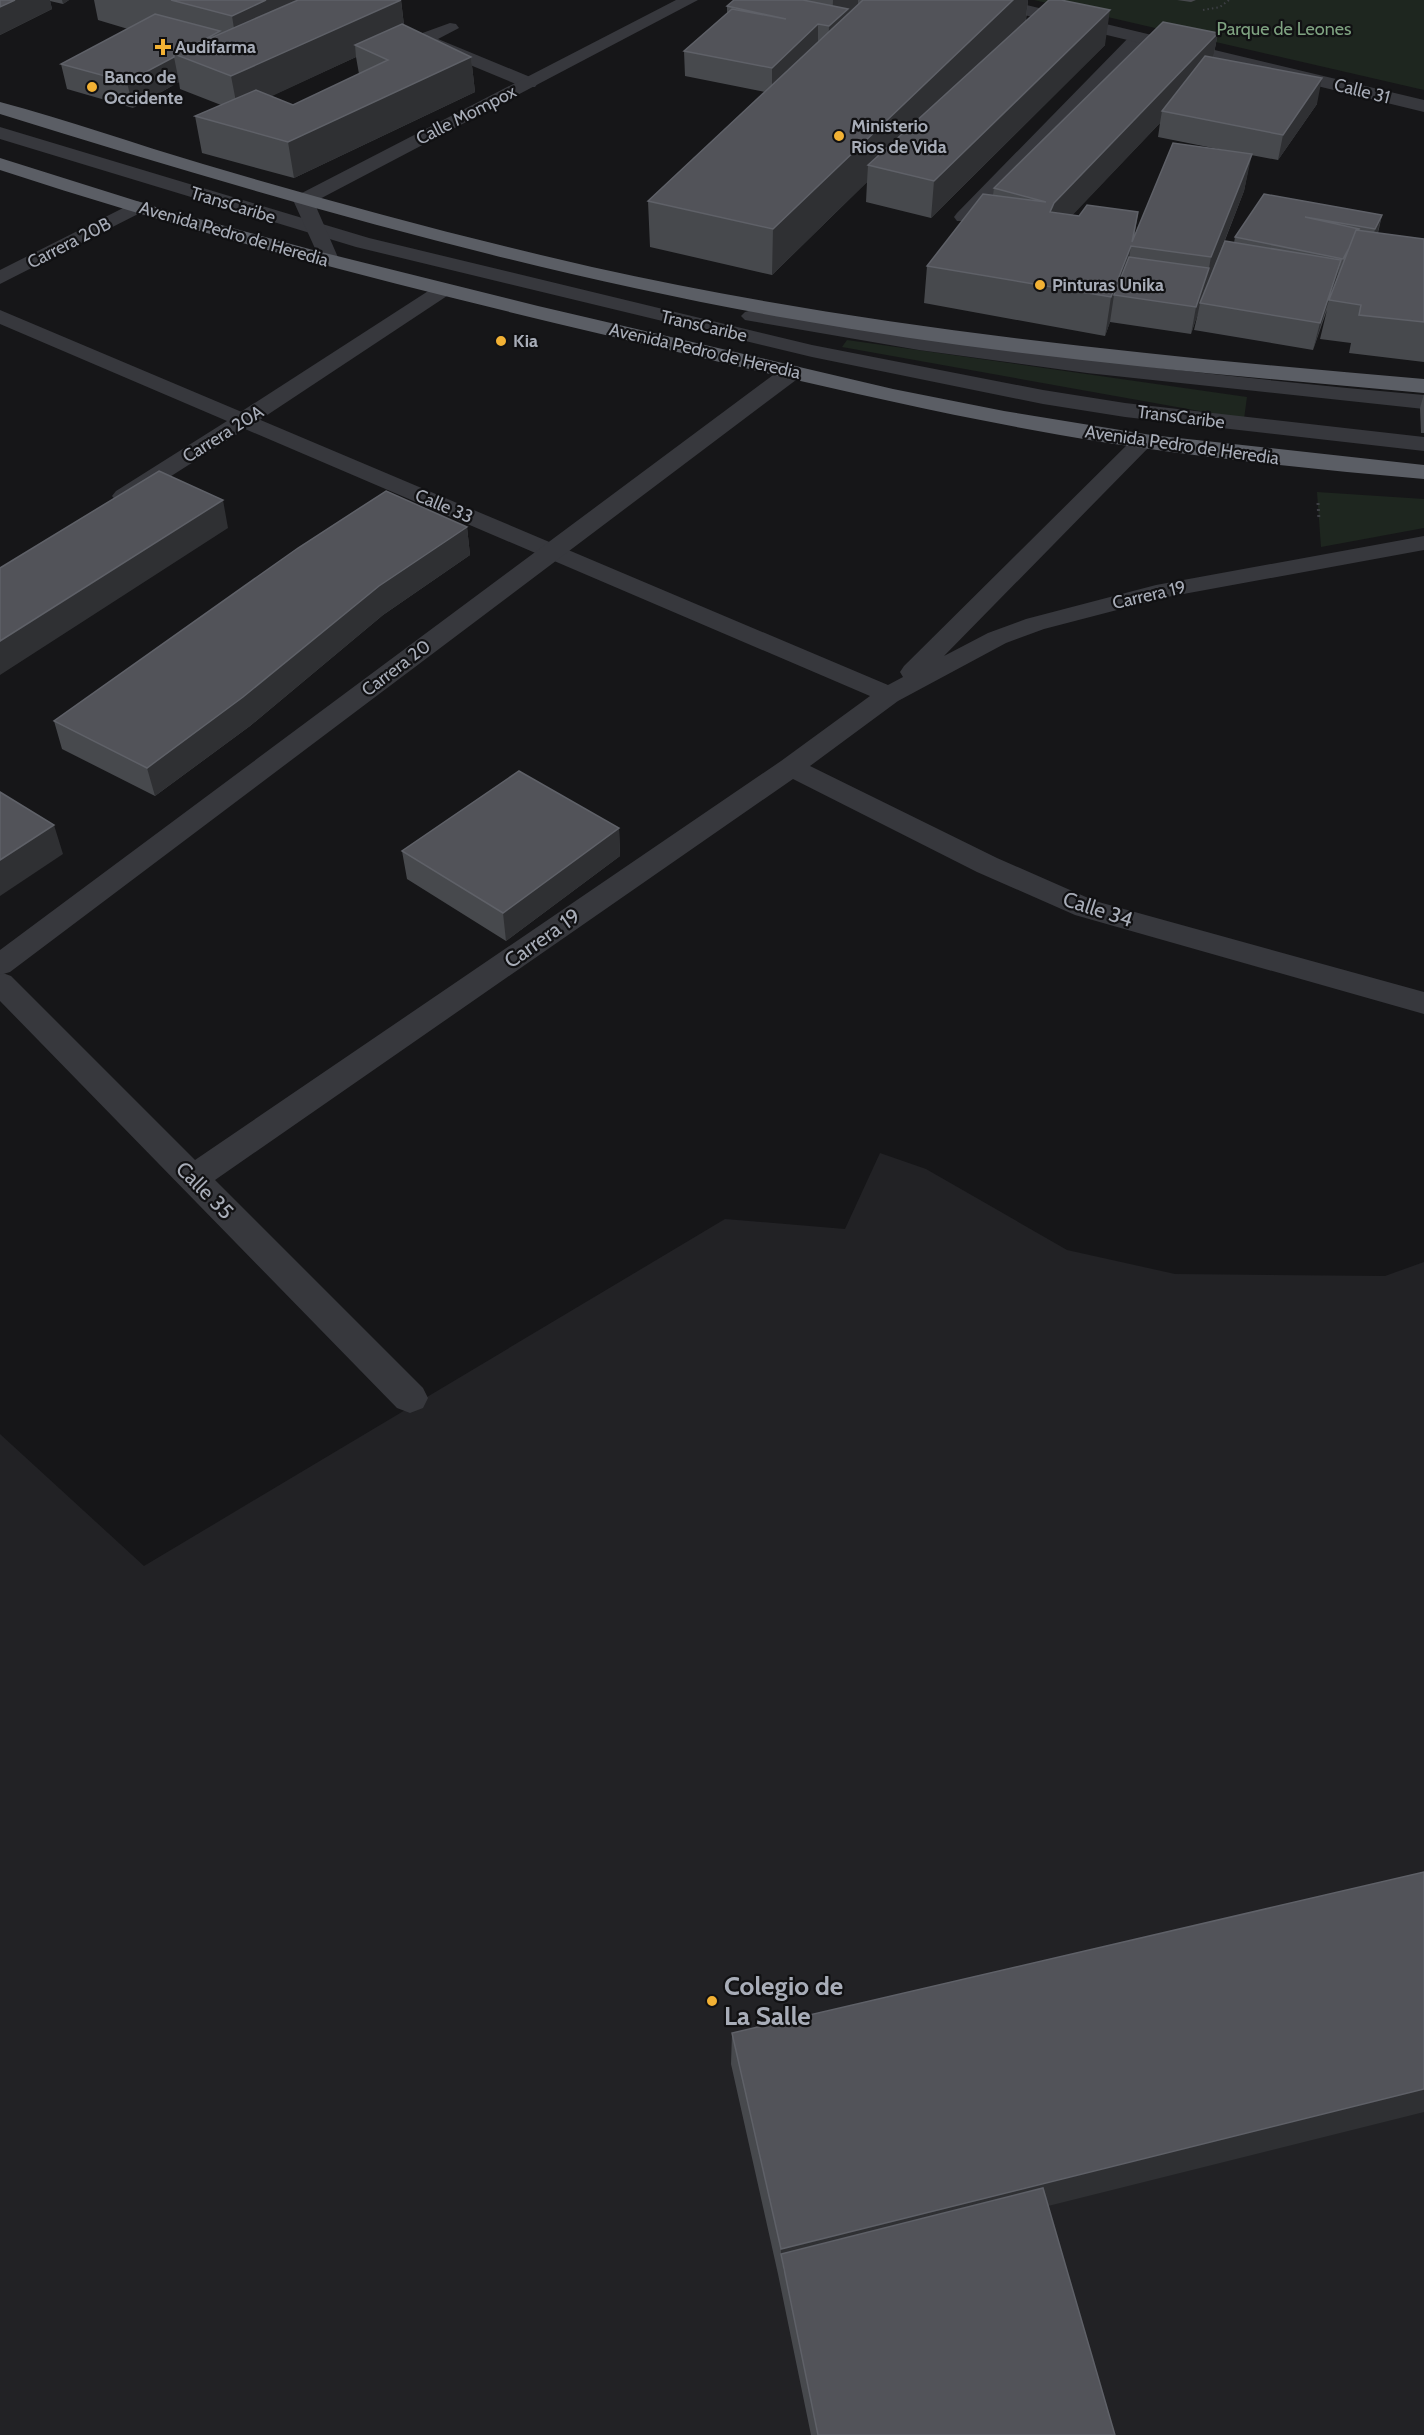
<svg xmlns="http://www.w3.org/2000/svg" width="1424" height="2435" viewBox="0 0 1424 2435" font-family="Cabin,sans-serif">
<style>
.built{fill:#222225}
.green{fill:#1e261f}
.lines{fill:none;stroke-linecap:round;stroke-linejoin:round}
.path-far1{stroke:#3d3f44;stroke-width:2;stroke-dasharray:1.5 3;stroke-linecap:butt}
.path{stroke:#3d3f44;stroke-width:3;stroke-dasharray:2 4;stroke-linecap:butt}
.service{fill:#37383d;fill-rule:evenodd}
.pedestrian{fill:#37383d;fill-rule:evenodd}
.minor{fill:#37383d;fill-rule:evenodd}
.tertiary{fill:#37383d;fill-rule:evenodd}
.trunk{fill:#5b5e65;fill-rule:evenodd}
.wall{fill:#47494d;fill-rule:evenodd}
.shaded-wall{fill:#2f3033}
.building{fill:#525359;stroke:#5f6168;stroke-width:1.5}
.poi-dot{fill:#f2b134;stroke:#111113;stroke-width:2}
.labels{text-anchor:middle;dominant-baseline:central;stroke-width:4.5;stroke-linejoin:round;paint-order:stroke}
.far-park-label{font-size:18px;fill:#7fa381;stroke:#111113}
.far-poi-label{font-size:18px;font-weight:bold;fill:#a8adb8;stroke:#111113;text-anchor:start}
.far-street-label{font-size:18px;fill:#a8adb8;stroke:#111113}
.street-label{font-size:21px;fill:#a8adb8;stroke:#111113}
.near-poi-label{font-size:26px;font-weight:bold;fill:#a8adb8;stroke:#111113;text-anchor:start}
</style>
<rect width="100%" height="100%" fill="#161618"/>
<path class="built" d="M880,1153L926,1169L1067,1250L1175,1274L1385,1276L1424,1262V2435H0V1434L144,1566L725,1219L845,1229Z"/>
<path class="green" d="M1034,0H1424V90Z
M847,340L1247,397L1244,419L842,347Z
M1317,492L1424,499V528L1321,547Z"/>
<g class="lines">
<path class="path-far1" d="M1203,10L1220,7L1229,0"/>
<path class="path" d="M1318,503L1319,520"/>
<path class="service" d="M450,23L456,24L459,28L438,39L535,79L538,83L535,87H523L417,43L414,39L417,35Z
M0,127L369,238L812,345L1043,390L1125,403L1424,437V451L1125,417L1043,404L812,357L356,247L0,139Z
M752,310C975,348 1199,375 1424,395V409L1087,373L919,350L745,320L741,316L745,312Z"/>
<path class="pedestrian" d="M443,284L450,286L453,290L450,294L252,425H236L233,420L236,415L436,286Z"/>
<path class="minor" d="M1139,32L1148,37L1145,41L971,221H957L954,217L957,213L1133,33Z
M137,201L144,203L147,207L144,211L0,284V270Z
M0,310L888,685L903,677L900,672L904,666L1135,437H1151L1154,442L944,656L988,633L1026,619L1156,585L1424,536V550L1167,597L1044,629L1006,643L898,701L810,766L997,858L1095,901L1424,992V1014L1075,915L977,872L793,779L215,1180L423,1388L428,1398L423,1408L410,1413L397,1408L0,1001V972L11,976L195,1160L781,761L870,696L245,429L132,501H116L112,496L116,491L227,421L0,324Z"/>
<path class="tertiary" d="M676,0H698L314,202L340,262L337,266H323L293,200L296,196Z
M976,0H1006L1424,100V112L979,4Z
M792,365L800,367L803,372L800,377L10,972L0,975V950L784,367Z"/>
<path class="trunk" d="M0,102C68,120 135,144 203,164C331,202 461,237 592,267C866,328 1144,355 1424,379V393C1213,374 1001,356 792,319C523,272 261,195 0,114Z
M0,158L159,208L313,250L538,306L893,389L1004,411L1151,435L1424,465V479C1302,468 1181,456 1060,435C906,408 754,370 601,334C399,286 198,235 0,170Z"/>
</g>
<path class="wall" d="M0,0H69L63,4L50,1L52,9L0,35Z
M94,0H401L404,25L471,57L475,92L294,178L202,153L195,116L221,105L180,89L179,82L133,108L67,89L61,64L128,29L98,20ZM356,57L359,74L293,105L271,96Z
M734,0H1028L1026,21L1105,45L931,218L866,202L867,182L772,275L650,247L648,201L765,92L685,76L684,51L727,14V6Z
M1177,0H1196L1191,2Z
M1218,33L1213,58L1317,104L1278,160L1251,155L1244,191L1217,261L1234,243L1235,237L1264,194L1382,215L1378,233L1424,239V362L1349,353L1351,343L1320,339L1327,310L1313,350L1194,330L1198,313L1191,334L1110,322L1105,336L924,303L927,266L993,195L994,188ZM1160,123L1158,137L1228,151L1134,238L1138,212L1079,216L1072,215Z
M1424,394V433H1421L1420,408Z
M467,527L470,555L383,615L250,726L155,796L62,749L54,721Z
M619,828L620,856L506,941L407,879L402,851Z
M732,2033L1048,2206L1115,2435H811L778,2274L731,2064Z"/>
<path class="shaded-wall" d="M15,0H50L52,9L0,35V7Z
M62,0H69L63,4Z
M266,0H361L239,60L232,16Z
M401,0L405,35L355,45L356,57L238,112L231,76Z
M833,0H858V7L828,51L829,26L832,23Z
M1013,0H1028L1025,26L868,165L867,182L772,275L773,229Z
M1110,10L1105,45L931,218L934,181Z
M818,24V49L772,93V68Z
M1218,33L1211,68L1162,111L1160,123L1049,240L1050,212L1054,203Z
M174,57L179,82L133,108L127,82Z
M471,57L475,92L294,178L288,142Z
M1322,78L1317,104L1278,160L1283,135Z
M1252,154L1244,191L1200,303L1198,313L1191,334L1196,307L1209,268L1211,257Z
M1382,215L1375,242L1369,256L1375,229Z
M1131,246L1125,284L1114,295L1110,322L1105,336L1111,297Z
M1341,260L1335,286L1329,300L1313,350L1320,323Z
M223,500L228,528L0,675V641Z
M467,527L470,555L383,615L250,726L155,796L147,768L379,586Z
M54,825L63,854L0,896V860Z
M619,828L620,856L506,941L503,913Z
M1424,2089V2112L784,2272L781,2254V2249Z"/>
<path class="building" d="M0,0H15L0,7Z
M171,0H266L232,16Z
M298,0H401L231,76L174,54Z
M734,0H803L848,9L829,26L818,24L772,68L684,51L732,9L786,19L727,6Z
M863,0H1013L773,229L648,201Z
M1049,0H1061L1110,10L934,181L868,165Z
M155,14L220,31L204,40L174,54V57L127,82L61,64Z
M1163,22L1218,33L1054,203L1050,212L1079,216L1087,205L1138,212L1132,242L1173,143L1252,154L1211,257L1131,246L1111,297L927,266L983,194L1046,202L994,188Z
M402,24L471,57L288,142L195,116L256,90L293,105L388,60L355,45Z
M1205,56L1322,78L1283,135L1162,111Z
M1264,194L1382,215L1375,229L1305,217L1359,229L1358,230H1356L1349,248L1343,259L1235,237Z
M1356,230L1424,239V322L1359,315L1361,305L1329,300Z
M1225,241L1341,260L1320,323L1200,303Z
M1129,257L1209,268L1196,307L1114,295Z
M159,471L223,500L0,641V568Z
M386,491L467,527L379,586L243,697L147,768L54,721L298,548Z
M519,771L619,828L503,913L402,851Z
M0,792L54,825L0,860Z
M1424,1872V2089L781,2249L732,2033Z
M1043,2188L1115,2435H818L781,2254Z"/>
<g class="poi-dot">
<path d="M160 38h6v6h6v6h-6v6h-6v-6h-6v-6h6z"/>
<circle cx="92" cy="87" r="6"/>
<circle cx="839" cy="136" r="6"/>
<circle cx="1040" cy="285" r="6"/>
<circle cx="501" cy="341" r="6"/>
<circle cx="712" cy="2001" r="6"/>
</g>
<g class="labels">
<g class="far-park-label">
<text x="1284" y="29">Parque de Leones</text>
</g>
<g class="far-poi-label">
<text x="175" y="47">Audifarma</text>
<text x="104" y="77">Banco de<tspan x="104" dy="21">Occidente</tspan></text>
<text x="851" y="126">Ministerio<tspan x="851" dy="21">Rios de Vida</tspan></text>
<text x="1052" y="285">Pinturas Unika</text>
<text x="513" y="341">Kia</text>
</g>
<g class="far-street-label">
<text transform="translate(1362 91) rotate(14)">Calle 31</text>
<text transform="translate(466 115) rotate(-27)">Calle Mompox</text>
<text transform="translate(233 205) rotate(17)">TransCaribe</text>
<text transform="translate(234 234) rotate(16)">Avenida Pedro de Heredia</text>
<text transform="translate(69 243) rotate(-27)">Carrera 20B</text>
<text transform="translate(704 326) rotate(13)">TransCaribe</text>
<text transform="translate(705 351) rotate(13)">Avenida Pedro de Heredia</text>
<text transform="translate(1181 417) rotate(7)">TransCaribe</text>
<text transform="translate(223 434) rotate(-32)">Carrera 20A</text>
<text transform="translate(1182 445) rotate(8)">Avenida Pedro de Heredia</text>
<text transform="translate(444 506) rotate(23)">Calle 33</text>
<text transform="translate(1149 595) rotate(-13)">Carrera 19</text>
<text transform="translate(396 668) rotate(-37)">Carrera 20</text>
</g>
<g class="street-label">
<text transform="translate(1098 909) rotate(18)">Calle 34</text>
<text transform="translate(542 938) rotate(-35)">Carrera 19</text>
<text transform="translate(205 1190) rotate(45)">Calle 35</text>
</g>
<g class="near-poi-label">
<text x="724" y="1986">Colegio de<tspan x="724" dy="30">La Salle</tspan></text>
</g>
</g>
</svg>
